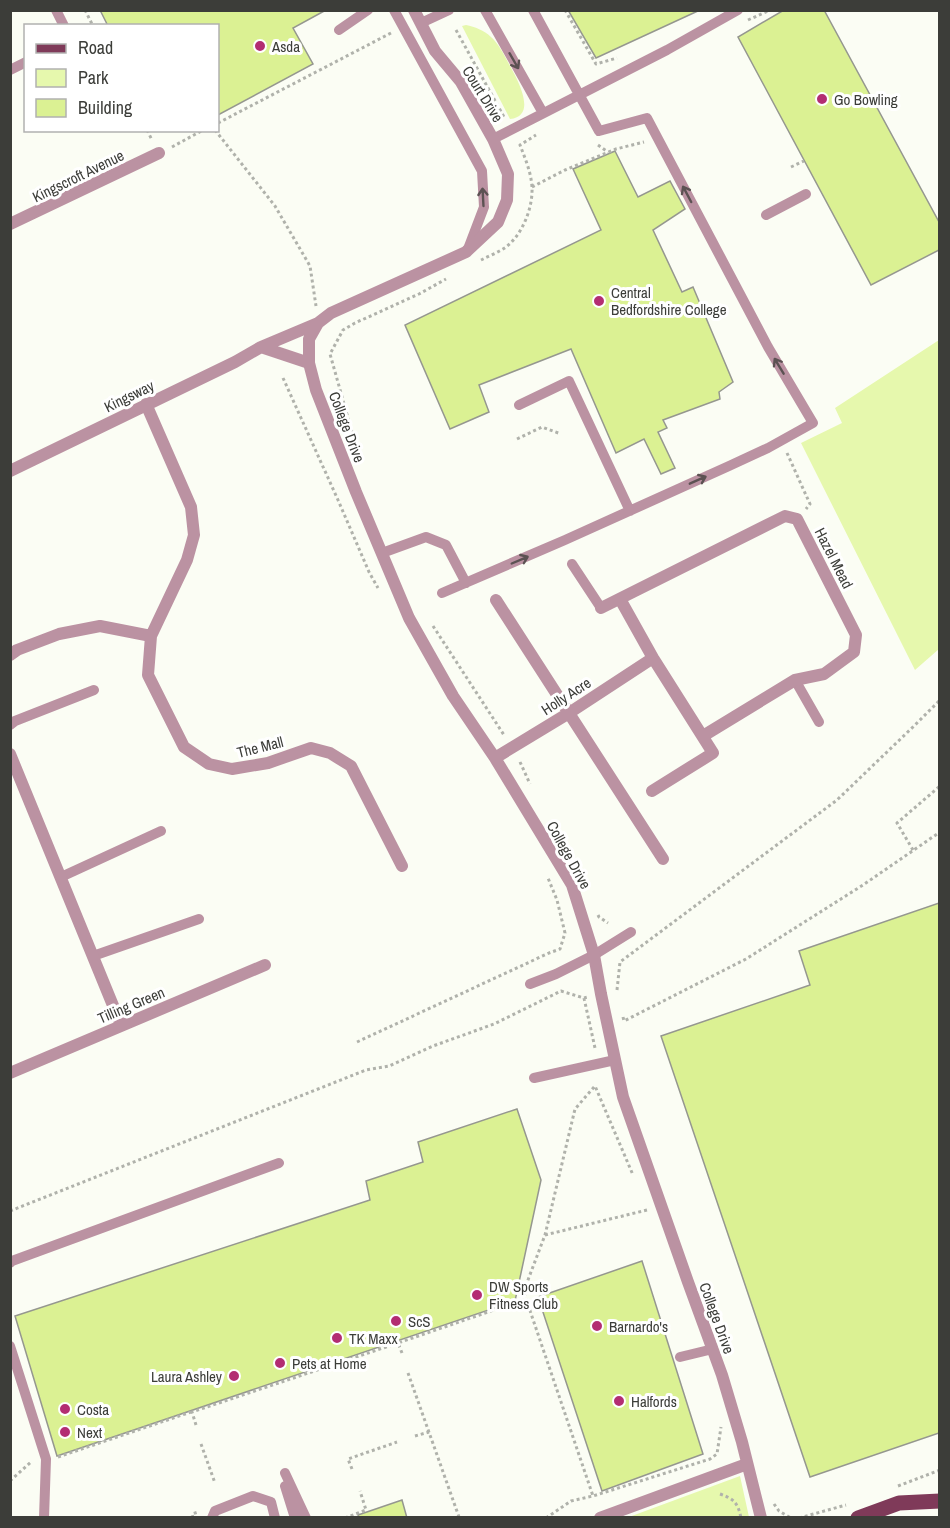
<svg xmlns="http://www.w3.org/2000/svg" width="950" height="1528" viewBox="0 0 950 1528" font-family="'Archivo Narrow',sans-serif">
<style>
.green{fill:#e6f8ad}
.building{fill:#dbf193;stroke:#95978f;stroke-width:1.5}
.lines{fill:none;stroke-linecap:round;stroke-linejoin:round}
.path{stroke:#b0b2ab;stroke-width:3;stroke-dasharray:3 3;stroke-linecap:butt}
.service{stroke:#bb92a2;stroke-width:10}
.minor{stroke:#bb92a2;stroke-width:12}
.primary{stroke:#7f3a59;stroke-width:15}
.oneway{stroke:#5c5253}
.poi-dot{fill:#b32d72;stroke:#fff;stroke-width:2}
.labels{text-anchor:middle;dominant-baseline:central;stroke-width:6;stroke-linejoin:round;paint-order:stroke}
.poi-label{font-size:15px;fill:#3c3d39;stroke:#fff;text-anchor:start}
.street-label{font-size:15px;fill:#3c3d39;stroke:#fff}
</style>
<rect width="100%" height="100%" fill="#fbfdf4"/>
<path class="green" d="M466,25C475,27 484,30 491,37C499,44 504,55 509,64C516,77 539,116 510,119L462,26Z
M939,340V649L915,670L801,443L842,423L835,408Z
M740,1476L749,1517H629Z"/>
<path class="building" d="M100,10H326L293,28L313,64L218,115V26H108Z
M568,10H700L596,58Z
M784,10H824L939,222V250L871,285L738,37Z
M615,151L638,197L670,181L685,209L653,230L682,292L693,287L733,382L719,392L720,399L663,420L667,428L658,432L675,468L661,474L644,439L616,453L571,349L479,385L489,412L450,429L405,325L601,230L573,169Z
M939,903V1433L810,1477L661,1036L810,985L799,951Z
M517,1109L541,1180L515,1301L57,1456L15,1316L370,1200L366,1181L423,1162L418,1142Z
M642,1261L703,1454L602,1491L538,1297Z
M402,1500L407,1518H359L358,1515Z"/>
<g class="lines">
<path class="path" d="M85,10L93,26
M565,10L596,64L617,58
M748,20L770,10
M456,30L504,117
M218,123L391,33
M147,130L152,140
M215,130L275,206L310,266L316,306
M598,145L608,152
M172,147L203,130
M791,167L804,161
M532,187L565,170L616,149L644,142
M481,260C489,256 499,252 506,247C523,234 533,207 532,187C531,172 525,158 520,145L536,135
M283,378L338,500L369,572L378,588
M517,439L542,427L561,434
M357,450L330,354L343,330L355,323L419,294L446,279
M787,453L810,504L806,509
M433,626L504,735
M520,762L530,784
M913,850L897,823L940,786
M598,915L599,917L608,923
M617,990L620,962L837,800L914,726L940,700
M584,998L595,1048
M623,1017L624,1021L746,959L863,885L940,832
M357,1042L549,953L560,949L565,933L557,900L548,878
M10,1211L366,1070L389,1066L433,1046L494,1024L561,991L584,998L588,997
M545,1235L647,1210
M524,1293L593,1496
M402,1353L398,1343L520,1301L545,1235L575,1109L595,1086L633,1175
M408,1373L459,1517
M196,1425L192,1412L398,1343
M415,1436L429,1432
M201,1444L215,1483
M58,1457L191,1412
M352,1469L348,1459L397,1442
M10,1481L31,1462
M898,1486L940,1470
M720,1494C734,1499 738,1503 741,1518
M774,1504L779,1511L791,1518
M193,1518L192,1514L198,1512
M345,1518L366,1510L360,1491
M546,1518L571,1501L593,1496L710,1459L717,1454L721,1427
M799,1518L846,1505"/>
<path class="service" d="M56,10L64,26
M394,10L482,171L484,207L468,249
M485,10L543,113
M421,23L449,10
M339,30L368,10
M10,70L26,62
M493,139L667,50L738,10
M766,215L806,194
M519,405L569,381L630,511
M382,553L426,537L446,545L466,583
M572,564L601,608
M442,593L565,540L729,466L768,448L813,423L768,347L647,118L599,131L533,10
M795,680L819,722
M10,725L15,721L94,690
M61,877L161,831
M93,956L199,919
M530,984L556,974L594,955L631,932
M534,1078L615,1060
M10,1263L12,1261L279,1163
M10,1346L46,1459L44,1518
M680,1357L713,1349
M285,1473L306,1518
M285,1486L295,1518
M212,1518L215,1511L253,1496L271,1502L275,1518"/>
<path class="minor" d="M414,10L435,51L461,82L493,139L508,174L507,200L498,222L466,252L331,313L318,323L309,339V363L316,390L356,492L409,618L453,696L495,758L572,885L594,955L601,994L623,1097L688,1282L722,1375L742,1442L761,1518
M10,224L159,153
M261,347L309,363
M146,404L191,507L194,535L187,560L151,636L148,675L184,747L209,764L232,769L268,763L311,748L330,753L351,766L402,866
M10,471L235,362L261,347L318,323
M620,599L653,658L713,753L652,791
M496,600L663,859
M601,608L785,516L797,519L856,635L854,652L824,674L795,680L703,736
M10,655L17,650L59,634L100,626L151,636
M10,754L121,1025
M495,758L569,713L653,658
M10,1073L265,965
M600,1518L747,1464"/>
<path class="primary" d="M858,1518L899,1503L940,1501"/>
</g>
<defs><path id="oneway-shaft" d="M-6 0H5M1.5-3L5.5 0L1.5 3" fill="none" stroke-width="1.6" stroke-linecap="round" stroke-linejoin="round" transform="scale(1.5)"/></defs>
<g class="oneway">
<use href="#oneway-shaft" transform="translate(514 61) rotate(60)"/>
<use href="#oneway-shaft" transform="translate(687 194) rotate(-118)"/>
<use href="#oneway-shaft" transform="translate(483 197) rotate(-93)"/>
<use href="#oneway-shaft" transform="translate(779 366) rotate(-121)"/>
<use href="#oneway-shaft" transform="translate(698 480) rotate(-24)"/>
<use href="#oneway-shaft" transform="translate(520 560) rotate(-23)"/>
</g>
<g class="poi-dot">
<circle cx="260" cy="46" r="6"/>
<circle cx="822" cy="99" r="6"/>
<circle cx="599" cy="301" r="6"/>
<circle cx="477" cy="1295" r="6"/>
<circle cx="396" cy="1321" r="6"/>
<circle cx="597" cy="1326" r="6"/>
<circle cx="337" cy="1338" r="6"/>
<circle cx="280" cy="1363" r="6"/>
<circle cx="234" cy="1376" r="6"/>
<circle cx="619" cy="1401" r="6"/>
<circle cx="65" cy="1409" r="6"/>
<circle cx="65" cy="1432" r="6"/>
</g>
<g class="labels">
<g class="poi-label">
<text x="272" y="46">Asda</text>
<text x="834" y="99">Go Bowling</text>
<text x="611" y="292">Central<tspan x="611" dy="17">Bedfordshire College</tspan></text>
<text x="489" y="1286">DW Sports<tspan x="489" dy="17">Fitness Club</tspan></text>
<text x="408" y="1321">ScS</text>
<text x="609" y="1326">Barnardo's</text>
<text x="349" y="1338">TK Maxx</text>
<text x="292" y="1363">Pets at Home</text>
<text x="222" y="1376" text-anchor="end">Laura Ashley</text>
<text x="631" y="1401">Halfords</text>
<text x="77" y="1409">Costa</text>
<text x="77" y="1432">Next</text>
</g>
<g class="street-label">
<text transform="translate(483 94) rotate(58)">Court Drive</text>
<text transform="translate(78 176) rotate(-26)">Kingscroft Avenue</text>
<text transform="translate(129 396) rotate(-26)">Kingsway</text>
<text transform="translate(347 427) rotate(69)">College Drive</text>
<text transform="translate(834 558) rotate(63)">Hazel Mead</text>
<text transform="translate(566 696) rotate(-33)">Holly Acre</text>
<text transform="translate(260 747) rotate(-14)">The Mall</text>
<text transform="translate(569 855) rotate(61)">College Drive</text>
<text transform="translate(131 1005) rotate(-23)">Tilling Green</text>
<text transform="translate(717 1318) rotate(70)">College Drive</text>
</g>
</g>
<rect width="950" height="1528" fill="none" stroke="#3c3d39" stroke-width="24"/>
<rect x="24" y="24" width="195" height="108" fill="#ffffff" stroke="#b1b1b0" stroke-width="1.5"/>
<rect x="36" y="44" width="30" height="9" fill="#7f3a59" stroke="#b1b1b0" stroke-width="1.5"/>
<text x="78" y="54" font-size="18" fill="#3c3d39">Road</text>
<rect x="36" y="69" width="30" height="18" fill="#e6f8ad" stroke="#b1b1b0" stroke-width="1.5"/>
<text x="78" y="84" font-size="18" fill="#3c3d39">Park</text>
<rect x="36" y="99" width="30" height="18" fill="#dbf193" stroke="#b1b1b0" stroke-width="1.5"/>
<text x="78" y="114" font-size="18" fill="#3c3d39">Building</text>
</svg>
